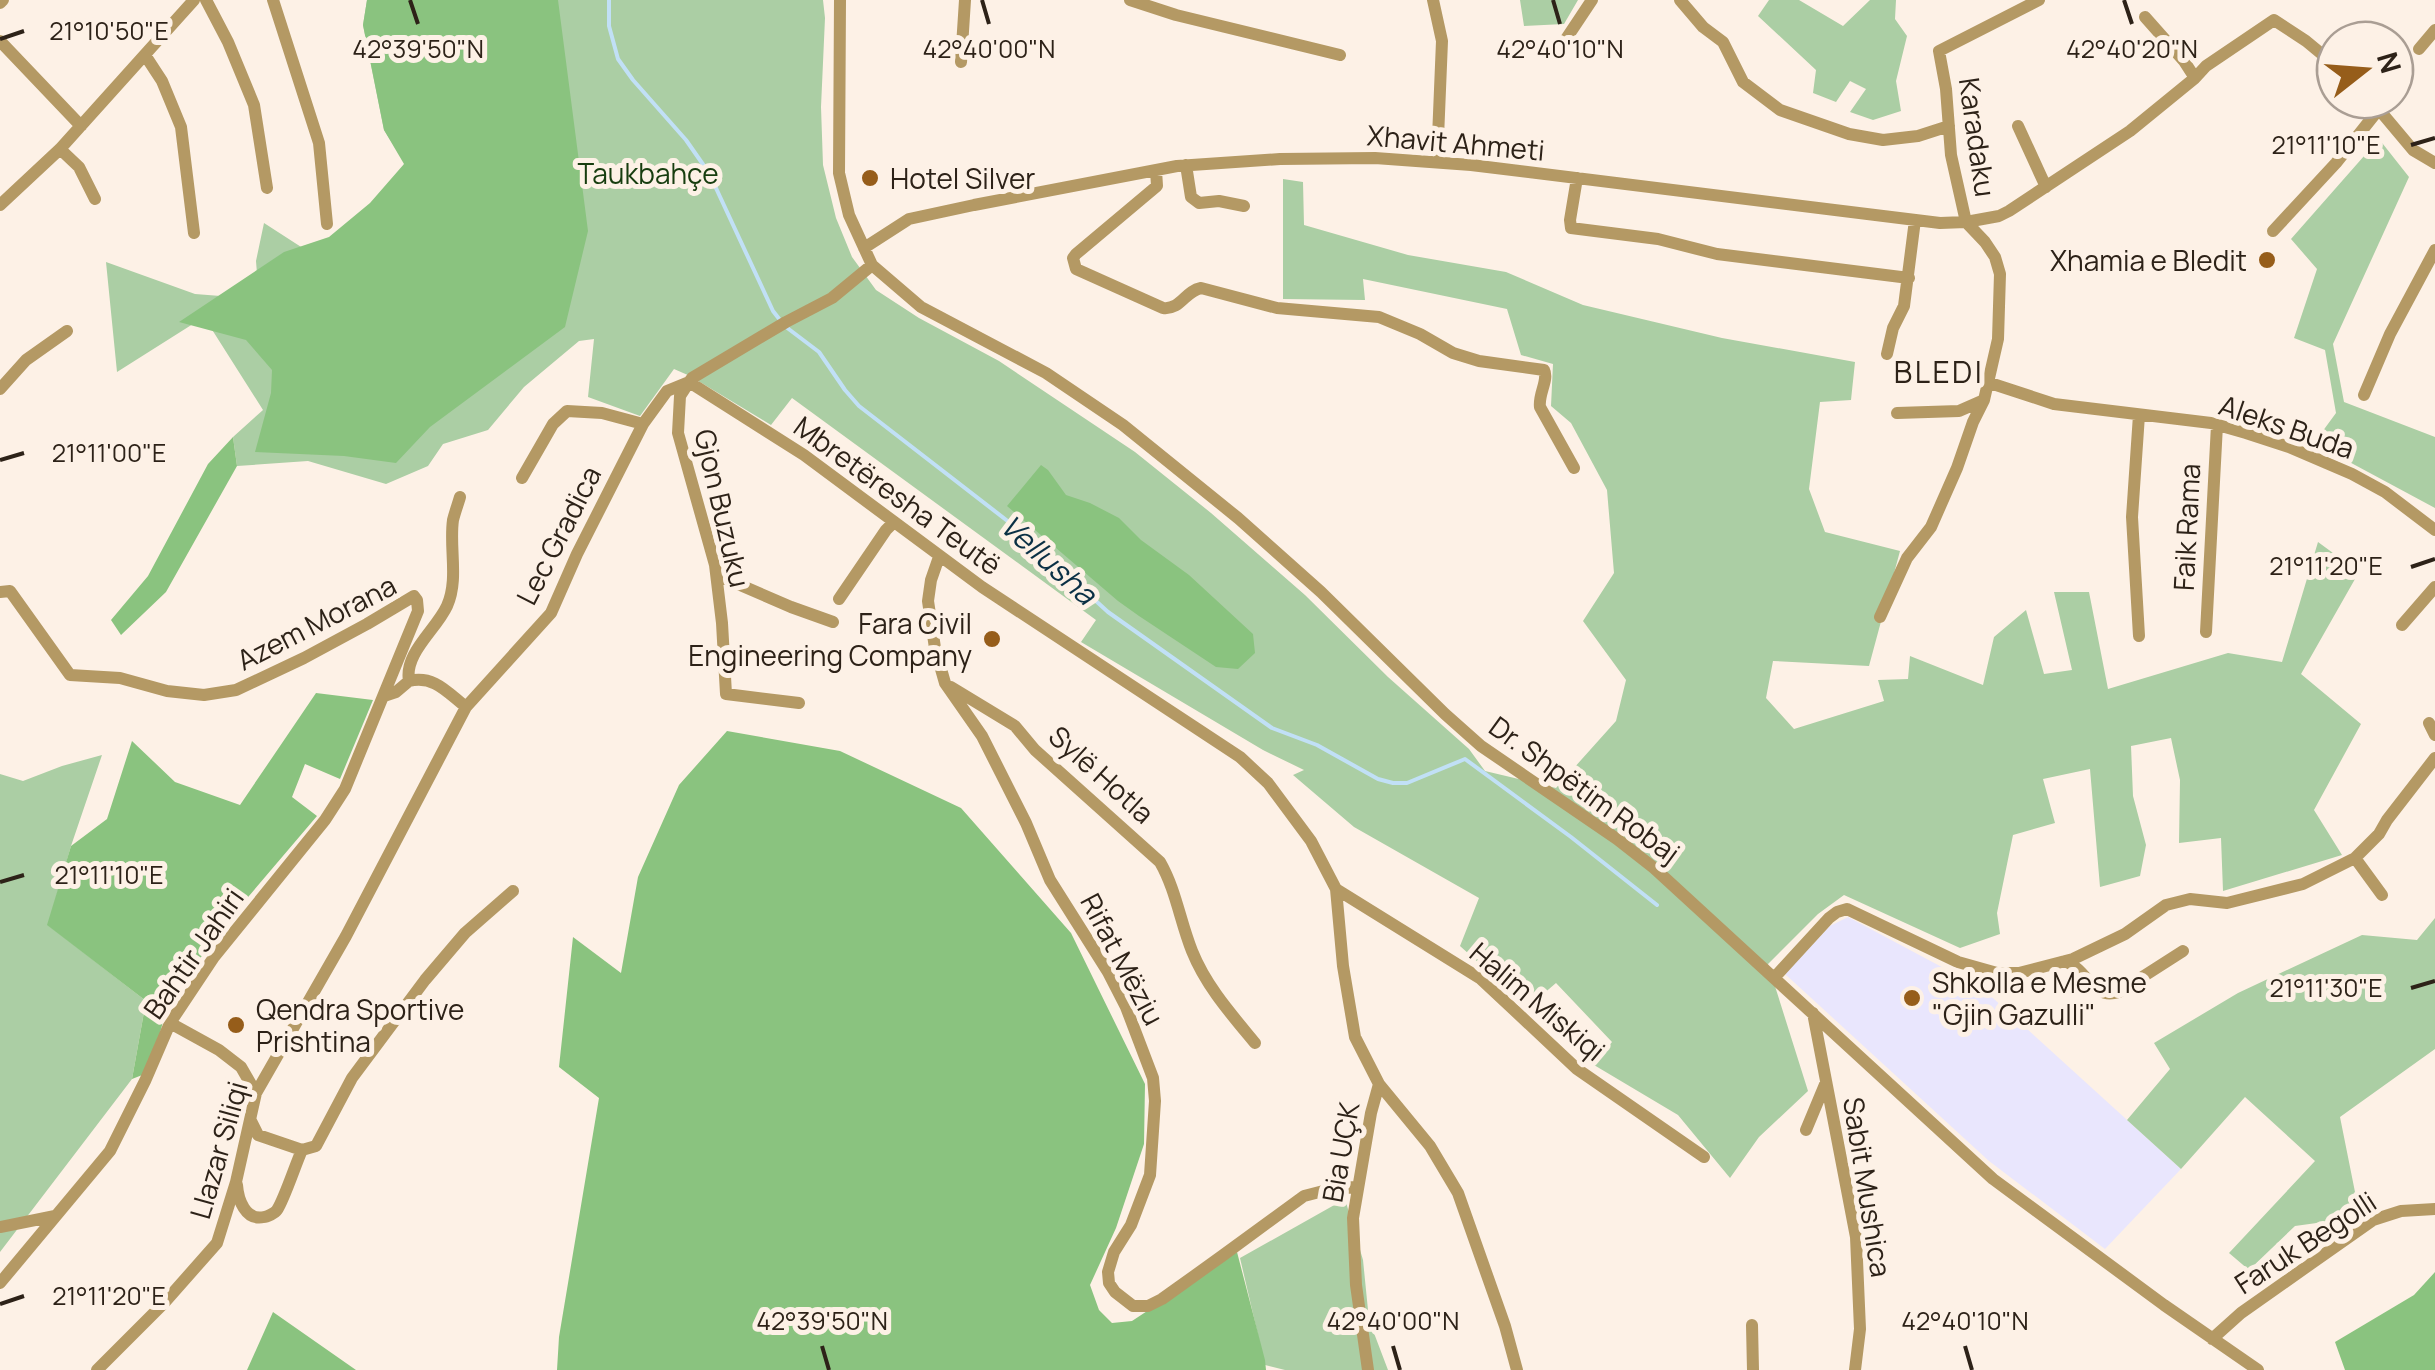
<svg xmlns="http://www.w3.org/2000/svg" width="2435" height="1370" viewBox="0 0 2435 1370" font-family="Manrope,sans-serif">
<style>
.education{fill:#e9e6fd}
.green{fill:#abcea4}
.forest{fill:#8ac37f}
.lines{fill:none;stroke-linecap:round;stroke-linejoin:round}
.stream{stroke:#c1e0f6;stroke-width:4}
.minor{stroke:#b49964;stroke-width:12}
.ticks{fill:none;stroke:#2d2218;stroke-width:4}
.poi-dot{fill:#965d1a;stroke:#fdf1e6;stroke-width:4}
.labels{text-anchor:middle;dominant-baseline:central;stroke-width:10;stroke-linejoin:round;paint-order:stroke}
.street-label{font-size:28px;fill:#2d2218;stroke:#fdf1e6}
.park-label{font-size:28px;fill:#173d0f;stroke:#fdf1e6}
.poi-label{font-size:28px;fill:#2d2218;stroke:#fdf1e6;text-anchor:start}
.neighbourhood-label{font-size:30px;letter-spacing:2.5px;fill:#2d2218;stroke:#fdf1e6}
.water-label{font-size:30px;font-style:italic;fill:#0a3045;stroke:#fdf1e6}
.ticks-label{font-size:25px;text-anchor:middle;fill:#2d2218;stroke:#fdf1e6;stroke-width:10;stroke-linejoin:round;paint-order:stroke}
</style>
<rect width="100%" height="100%" fill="#fdf1e6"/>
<path class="education" d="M1848,917L1983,989L2181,1169L2105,1249L1989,1161L1785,974L1830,926Z"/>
<path class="green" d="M367,0H823L825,18L821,107L823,165L836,218L852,257L876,290L919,318L999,361L1135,452L1211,513L1305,595L1388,677L1469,749L1485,771L1556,788L1616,721L1626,680L1583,621L1614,573L1607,490L1571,423L1551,406L1553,364L1521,355L1507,309L1363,279L1365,300L1283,299V179L1303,182L1304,225L1408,255L1506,272L1583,305L1722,338L1855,362L1851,400L1820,402L1809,489L1825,532L1900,551L1869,666L1773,661L1766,698L1794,729L1884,701L1878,680L1908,679L1910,656L1983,685L1994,637L2026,610L2044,674L2072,670L2054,592H2089L2108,689L2228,653L2282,662L2318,542L2359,572L2301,674L2361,724L2314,810L2342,855L2223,891L2221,838L2179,843L2180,780L2171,738L2131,746L2133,796L2146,845L2140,876L2100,887L2090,769L2043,779L2055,823L2013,835L1997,913L2000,934L1960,948L1844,895L1818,914L1768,964L1808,1091L1759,1137L1730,1178L1678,1115L1594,1065L1612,1042L1556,983L1528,1007L1460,946L1479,898L1354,827L1293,775L1304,770L1263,750L1081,642L1096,620L792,398L771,425L690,376L674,369L640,416L588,397L594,339L579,341L524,387L488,430L443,444L428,466L386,484L308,461L237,466L233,437L263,410L204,317L117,372L106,262L195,294L259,299L256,261L264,223L312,254L382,199L405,163L384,130L363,25Z
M1520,0H1578L1564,24L1524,26Z
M1769,0H1799L1843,26L1870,0H1896L1895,19L1907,36L1896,81L1901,111L1873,120L1850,112L1866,89L1850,81L1836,102L1813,93L1816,70L1758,16Z
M2379,139L2409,177L2333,344L2344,402L2435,437V508L2314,443L2336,413L2325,350L2294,338L2317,269L2291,239Z
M102,755L71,846L48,925L146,1001L132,1079L0,1252V774L23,781L62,766Z
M2435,918V1049L2340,1117L2360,1217L2295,1226L2249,1270L2229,1253L2315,1161L2245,1097L2181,1169L2127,1120L2170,1069L2154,1043L2238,993L2362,935L2417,940Z
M1345,1199L1363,1260L1369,1320L1388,1370H1285L1265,1365L1240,1258Z"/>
<path class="forest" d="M367,0H558L588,231L565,327L430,427L396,463L344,456L255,452L271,393L272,370L246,340L179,322L284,252L329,237L370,203L404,164L384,130L363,25Z
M233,437L237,466L166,592L121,635L111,620L148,576L208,464Z
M1041,465L1048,470L1066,495L1090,503L1119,518L1141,540L1189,575L1253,634L1255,653L1238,669L1216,667L1139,616L1118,601L1007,506Z
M316,693L373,700L340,779L305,764L292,797L317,816L226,923L168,1002L150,1072L132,1079L146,1001L47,925L71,846L107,819L132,741L175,782L240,805Z
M727,731L840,751L961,808L1071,933L1145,1084L1144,1144L1116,1228L1090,1285L1099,1310L1112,1323L1132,1321L1237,1252L1265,1360L1266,1370H557L559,1337L599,1098L559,1067L573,937L621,973L638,877L679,785Z
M2435,1272V1370H2345L2335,1342L2414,1295Z
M273,1312L356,1370H247Z"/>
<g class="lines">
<path class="stream" d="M609,0V26L618,59L633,80L686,140L709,173L773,311L780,320
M786,327L819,352L845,390L859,406L1014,526L1108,612L1272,728L1317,745L1378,779L1393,783H1407L1465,759L1571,837L1657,905"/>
<path class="minor" d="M206,0L228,42L254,105L267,188
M273,0L319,143L327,224
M840,0L839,173L849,215L872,265L921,307L1046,373L1123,425L1238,518L1321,592L1445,714L1481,746L1617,839L1654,868L1993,1179L2164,1305L2258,1370
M1130,0L1176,15L1340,55
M1433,0L1442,41L1437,162
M1680,0L1703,27L1723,42L1743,82L1780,110L1849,134L1883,140L1918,136L1949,126
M0,3L3,0
M2145,17L2184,61L2195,78
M0,41L81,126
M1564,42L1592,0
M2419,49L2435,30
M145,55L162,81L181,127L194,233
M961,62L965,0
M2371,100L2413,150L2435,163
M2018,126L2046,187
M60,149L79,167L95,199
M1186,165L1191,197L1199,203L1219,201L1244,206
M1156,170L1157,186L1076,254L1073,258L1076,269L1163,308C1181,310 1185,291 1201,288L1277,308L1379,317L1420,334L1453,353L1479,361L1544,370C1549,380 1538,394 1540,407L1574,468
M1577,178L1570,220L1571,228L1658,239L1717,254L1909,278
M0,205L60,149L194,0
M2273,231L2336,163L2379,109
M864,248L909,219L974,205L1177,166L1280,159L1375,158L1471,165L1940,223L1966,222L1999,216L2009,211L2130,131L2195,78L2206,66L2274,20L2306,41L2335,65
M1887,354L1893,328L1904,306L1915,220
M1990,383L2054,404L2211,423L2246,433L2289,447L2352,474L2385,492L2435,530
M0,389L26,360L67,331
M2364,395L2390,334L2435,250
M1897,413L1959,411L1984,400
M522,478L553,424L567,411L602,413L643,424
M939,557L931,580L928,601L935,648L945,683L982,736L1026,823L1050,880L1108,972L1126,1007L1153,1078L1155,1101L1150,1175L1131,1225L1114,1252L1108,1272L1109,1283L1115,1292L1133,1306H1148L1162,1299L1222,1256L1304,1196L1335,1188L1358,1187
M717,575L791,607L833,622
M0,592L10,591L70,675L120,678L167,691L204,695L236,690L304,658L367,624L414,596L417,600L418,611L345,789L325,820L214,957L170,1023L145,1081L110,1151L0,1283
M839,599L886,530L893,523
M1880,617L1907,558L1931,527L1957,468L1973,422L1984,400L1998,339L2000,274L1995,257L1985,242L1966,222L1951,155L1946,89L1939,51L2039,0
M2402,625L2435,587
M2206,632L2217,425
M2139,636L2132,517L2139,415
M409,681C434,675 447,692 466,707
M951,687L1015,726L1035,750L1160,862C1176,890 1180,921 1192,951C1206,986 1231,1014 1255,1043
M384,696L396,692L409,681C404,653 436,630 447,606C459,579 449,548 453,520C455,512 458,504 460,497
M799,703L726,694L722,623L715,565L678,433L680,396L689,382L804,455L982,587L1240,757L1268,783L1311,841L1336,889L1343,966L1355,1037L1379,1084L1430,1146L1458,1193L1505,1326L1517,1370
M2429,723L2435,735
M2355,858L2382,895
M1336,889L1481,979L1577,1069L1704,1157
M2065,961C2091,972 2090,1000 2119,992L2183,951
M1774,978L1829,918L1837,912L1847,909L1958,962L1997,973H2019L2073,959L2125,934L2166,905L2190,899L2227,903L2303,884L2355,858L2379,834L2387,820L2435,758
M1813,1013L1856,1237L1860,1329L1855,1370
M170,1023L219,1050L241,1067L256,1093
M251,1121L258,1135L302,1150L316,1146L352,1078L425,980L465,933L513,891
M1806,1130L1826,1082
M237,1185C238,1199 245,1221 264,1217C267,1217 275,1213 277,1210C284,1200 296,1163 302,1150
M0,1227L55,1216
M1752,1325L1753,1370
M2212,1339L2241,1313L2373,1220L2401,1211L2435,1209
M97,1370L164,1303L217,1243L236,1182L256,1093L346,936L466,707L551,613L577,554L643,424L667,391L689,382L692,378L786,322L832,298L872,265
M1368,1370L1356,1285L1353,1218L1371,1113L1379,1084"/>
</g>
<path class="ticks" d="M410,0L418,24M982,0L989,24M1553,0L1560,24M2124,0L2132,24M0,39L24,31M2411,145L2435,138M0,460L24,453M2411,567L2435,559M0,882L24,875M2411,988L2435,981M0,1304L24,1296M822,1346L829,1370M1393,1346L1400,1370M1965,1346L1972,1370"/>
<g class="poi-dot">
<circle cx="870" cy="178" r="10"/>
<circle cx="2267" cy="260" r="10"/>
<circle cx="992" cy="639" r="10"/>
<circle cx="1912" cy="998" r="10"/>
<circle cx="236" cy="1025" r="10"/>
</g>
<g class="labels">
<g class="street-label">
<text transform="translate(1978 137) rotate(82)">Karadaku</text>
<text transform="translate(1456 142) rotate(5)">Xhavit Ahmeti</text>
<text transform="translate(2287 426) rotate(19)">Aleks Buda</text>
<text transform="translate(898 495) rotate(36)">Mbretëresha Teutë</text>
<text transform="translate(723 508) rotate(77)">Gjon Buzuku</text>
<text transform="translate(2186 527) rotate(-87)">Faik Rama</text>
<text transform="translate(558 535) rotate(-63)">Lec Gradica</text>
<text transform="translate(316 622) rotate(-27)">Azem Morana</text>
<text transform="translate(1102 774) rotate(42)">Sylë Hotla</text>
<text transform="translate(1585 789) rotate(36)">Dr. Shpëtim Robaj</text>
<text transform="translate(193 953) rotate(-55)">Bahtir Jahiri</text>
<text transform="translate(1123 959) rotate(62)">Rifat Mëziu</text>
<text transform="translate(1538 1001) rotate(40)">Halim Miskiqi</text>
<text transform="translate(218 1150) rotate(-74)">Llazar Siliqi</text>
<text transform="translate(1340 1152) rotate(-80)">Bia UÇK</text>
<text transform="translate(1868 1187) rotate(81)">Sabit Mushica</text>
<text transform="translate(2305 1242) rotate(-33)">Faruk Begolli</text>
</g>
<g class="park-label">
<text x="648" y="173">Taukbahçe</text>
</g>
<g class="poi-label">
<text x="890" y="178">Hotel Silver</text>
<text x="2247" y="260" text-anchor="end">Xhamia e Bledit</text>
<text x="972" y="623" text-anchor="end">Fara Civil<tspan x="972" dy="32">Engineering Company</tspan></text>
<text x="1932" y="982">Shkolla e Mesme<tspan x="1932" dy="32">"Gjin Gazulli"</tspan></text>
<text x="256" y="1009">Qendra Sportive<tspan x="256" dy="32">Prishtina</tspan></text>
</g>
<g class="neighbourhood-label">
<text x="1939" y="371">BLEDI</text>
</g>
<g class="water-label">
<text transform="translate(1049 559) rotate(42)">Vellusha</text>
</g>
</g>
<g class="ticks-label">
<text x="109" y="40">21°10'50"E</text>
<text x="418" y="58">42°39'50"N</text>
<text x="989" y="58">42°40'00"N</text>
<text x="1560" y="58">42°40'10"N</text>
<text x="2132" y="58">42°40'20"N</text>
<text x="2326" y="154">21°11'10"E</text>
<text x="109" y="462">21°11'00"E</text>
<text x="2326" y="575">21°11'20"E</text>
<text x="109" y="884">21°11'10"E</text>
<text x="2326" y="997">21°11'30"E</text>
<text x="109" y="1305">21°11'20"E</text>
<text x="822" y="1330">42°39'50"N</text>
<text x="1393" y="1330">42°40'00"N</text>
<text x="1965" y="1330">42°40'10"N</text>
</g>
<g transform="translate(2365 70) rotate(73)"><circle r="48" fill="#fdf1e6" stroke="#aa9e94" stroke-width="2.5"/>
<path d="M0-8L18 38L0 25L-18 38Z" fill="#965d1a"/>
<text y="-15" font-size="28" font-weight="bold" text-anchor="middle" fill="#2d2218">N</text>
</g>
</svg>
